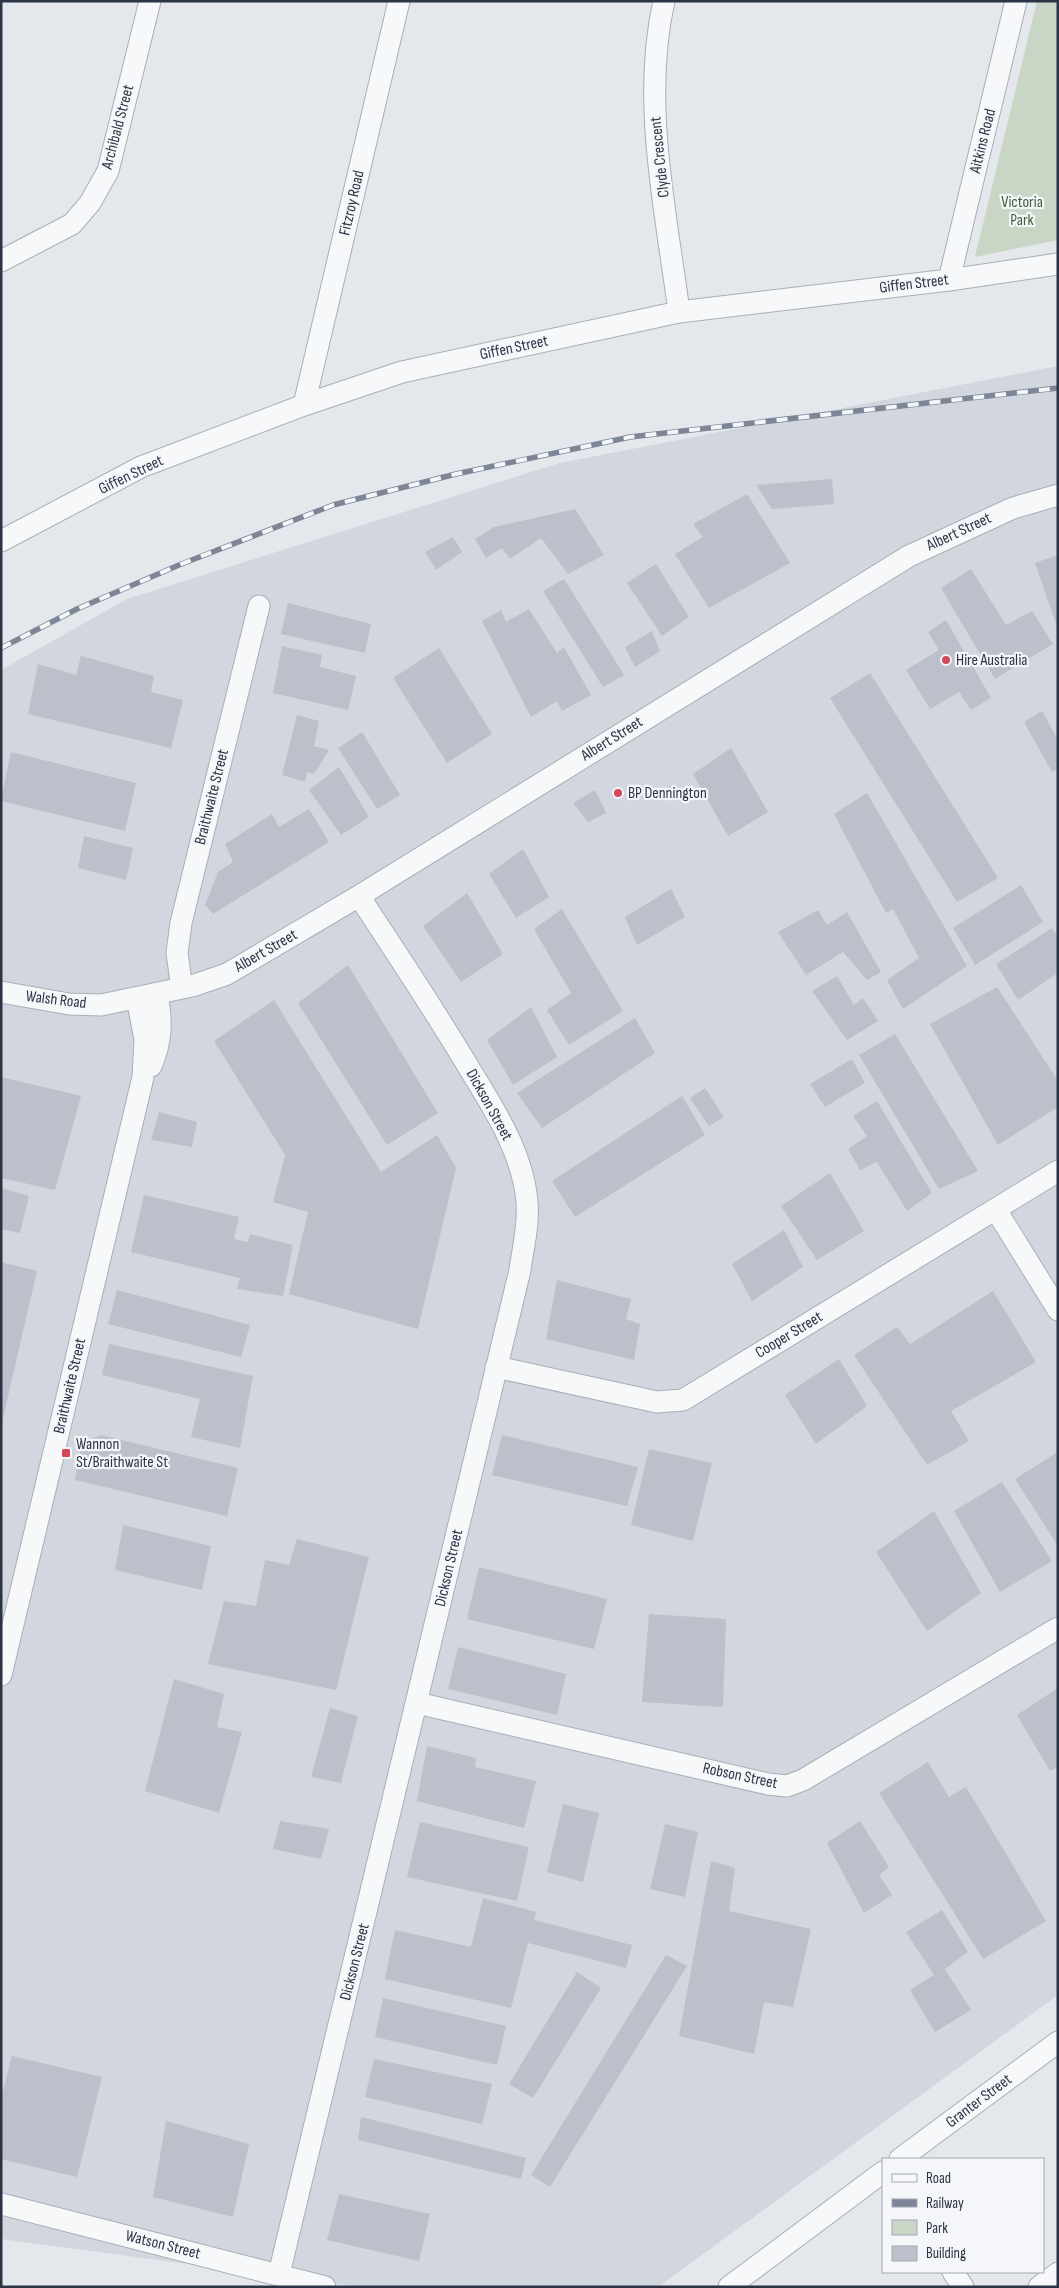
<svg xmlns="http://www.w3.org/2000/svg" width="1059" height="2288" viewBox="0 0 1059 2288" font-family="'Sofia Sans Condensed',sans-serif">
<style>
.built{fill:#d2d6de}
.green{fill:#c9d6c5}
.building{fill:#bbc0ca}
.lines{fill:none;stroke-linecap:round;stroke-linejoin:round}
.minor-casing{stroke:#a9aeb7;stroke-width:23}
.minor{stroke:#f7f8fa;stroke-width:21}
.rail-casing{stroke:#7d8696;stroke-width:5.5}
.rail{stroke:#f4f6f9;stroke-width:4;stroke-dasharray:11;stroke-linecap:butt}
.poi-dot{fill:#d1495b;stroke:#f4f6f9;stroke-width:2}
.labels{text-anchor:middle;dominant-baseline:central;stroke-width:4.5;stroke-linejoin:round;paint-order:stroke}
.street-label{font-size:16px;fill:#2b3445;stroke:#f4f6f9}
.park-label{font-size:16px;fill:#3f6138;stroke:#f4f6f9}
.poi-label{font-size:16px;fill:#2b3445;stroke:#f4f6f9;text-anchor:start}
</style>
<rect width="100%" height="100%" fill="#e4e7ec"/>
<path class="built" d="M1058,366V1995L658,2287H360L1,2239V670L127,599L560,463Z"/>
<path class="green" d="M1037,1H1058V240L975,257Z"/>
<path class="building" d="M832,479L834,504L772,509L756,485Z
M747,494L790,563L709,608L675,554L703,537L693,524Z
M575,509L604,555L568,574L541,538L510,559L502,548L486,558L475,539L494,527Z
M453,537L462,552L436,570L425,552Z
M1058,555V627H1057L1035,563Z
M656,564L689,617L662,636L627,583Z
M971,569L1006,625L1032,611L1053,644L995,679L941,588Z
M564,579L624,675L603,687L543,591Z
M288,603L371,624L365,653L281,634Z
M529,609L557,653L564,647L591,695L562,711L557,701L531,717L482,621L501,610L506,622Z
M946,620L991,698L971,710L959,692L930,709L906,670L939,650L928,632Z
M652,631L660,651L635,667L625,647Z
M282,646L322,655L320,667L356,676L348,710L273,693Z
M439,648L492,734L447,763L393,678Z
M81,656L154,676L151,692L183,700L171,748L28,714L38,664L76,675Z
M870,673L998,878L957,902L830,698Z
M1042,711L1058,740V769L1052,772L1024,722Z
M297,715L319,721L314,746L329,750L314,774L307,772L305,782L282,775Z
M362,732L400,795L377,809L338,748Z
M731,748L768,812L728,836L693,774Z
M11,752L136,783L125,831L1,801Z
M339,767L369,817L341,835L309,790Z
M595,790L606,813L588,822L573,803Z
M867,793L967,966L903,1009L887,980L919,958L893,909L886,913L834,814Z
M309,809L329,842L213,914L205,905L218,872L233,862L225,844L272,814L279,827Z
M84,836L133,848L126,880L78,868Z
M523,849L549,897L516,918L489,874Z
M1021,885L1043,922L975,965L953,928Z
M671,889L685,917L637,945L625,917Z
M467,893L503,954L461,982L423,926Z
M562,909L623,1011L569,1045L547,1010L571,993L534,929Z
M818,910L827,925L847,912L881,972L867,980L843,952L806,975L778,932Z
M1052,928L1058,937V973L1018,1000L996,964Z
M348,965L438,1113L387,1145L298,1003Z
M837,976L854,1005L863,998L878,1021L847,1040L812,991Z
M997,987L1058,1081V1107L998,1145L930,1024Z
M274,1000L381,1172L437,1135L456,1168L418,1329L289,1294L308,1212L273,1202L285,1155L214,1041Z
M531,1007L557,1057L513,1085L487,1040Z
M635,1018L655,1053L542,1128L517,1093Z
M895,1034L978,1171L939,1189L859,1055Z
M852,1059L865,1083L825,1107L810,1084Z
M1,1077L81,1096L55,1190L1,1178Z
M705,1088L724,1117L709,1126L690,1098Z
M682,1096L705,1135L575,1217L552,1181Z
M877,1101L932,1193L907,1211L877,1162L860,1170L848,1149L867,1136L853,1116Z
M159,1112L197,1122L192,1147L151,1140Z
M830,1173L864,1231L817,1260L781,1206Z
M1,1188L29,1196L20,1233L1,1229Z
M144,1195L239,1217L234,1239L248,1242L250,1234L293,1245L283,1296L237,1289L240,1278L131,1252Z
M784,1230L803,1267L752,1301L732,1264Z
M1,1262L37,1271L2,1422H1Z
M557,1280L631,1299L626,1319L640,1324L634,1360L546,1339Z
M117,1290L250,1325L241,1357L108,1324Z
M993,1291L1036,1362L951,1411L969,1441L927,1465L854,1355L897,1327L910,1344Z
M109,1344L253,1376L240,1448L191,1437L200,1399L102,1375Z
M839,1359L867,1406L816,1444L785,1395Z
M101,1435L238,1468L227,1516L75,1480L82,1443Z
M502,1435L638,1467L627,1506L492,1475Z
M649,1449L712,1463L693,1541L631,1525Z
M1058,1452V1546L1015,1479Z
M1002,1482L1052,1561L1000,1592L954,1511Z
M934,1511L981,1593L927,1631L876,1552Z
M123,1525L211,1546L202,1590L115,1570Z
M297,1539L369,1557L336,1690L208,1664L224,1601L256,1606L265,1560L289,1565Z
M479,1567L607,1599L594,1649L467,1619Z
M649,1614L726,1619L723,1707L642,1702Z
M458,1647L566,1674L557,1715L448,1689Z
M174,1679L224,1694L217,1727L242,1732L219,1813L145,1791Z
M1058,1688V1767L1050,1771L1017,1715Z
M330,1708L358,1716L341,1783L311,1777Z
M427,1746L476,1758L475,1767L536,1781L524,1828L417,1801Z
M928,1762L949,1797L966,1787L1046,1921L983,1959L879,1793Z
M563,1804L599,1813L583,1882L547,1872Z
M280,1821L329,1829L321,1859L273,1849Z
M860,1821L889,1867L879,1875L892,1895L864,1913L827,1843Z
M420,1822L529,1847L517,1901L407,1877Z
M665,1824L698,1832L685,1897L650,1889Z
M711,1861L735,1868L729,1911L811,1929L793,2007L764,2002L754,2054L679,2036Z
M483,1898L536,1912L534,1920L632,1945L626,1968L528,1943L511,2008L385,1979L395,1930L471,1947Z
M942,1910L968,1952L945,1969L971,2010L935,2032L910,1990L934,1975L906,1932Z
M666,1955L687,1966L550,2187L531,2175Z
M577,1972L601,1988L533,2098L509,2084Z
M383,1998L506,2026L497,2065L375,2037Z
M12,2056L102,2077L77,2177L1,2159V2099Z
M374,2059L492,2084L482,2124L365,2097Z
M361,2117L526,2158L521,2179L358,2140Z
M166,2121L249,2144L233,2217L153,2197Z
M339,2194L430,2214L419,2261L327,2240Z"/>
<g class="lines">
<defs>
<path id="minor" d="M664,1C641,102 666,211 679,312
M1,261L72,224L90,203L108,171L150,1
M949,280L1016,1
M304,405L399,1
M1,541L141,467L304,405L402,372L679,312L949,280L1058,264
M182,988L177,953L181,923L259,606
M1,992L69,1004L101,1005L192,986L227,974L359,896L909,556L1013,508L1058,495
M151,1066C162,1041 162,1021 157,994
M996,1210L1058,1310
M496,1367L657,1402L683,1400L1058,1171
M1,1675L143,1077L145,1039L137,998
M417,1703L768,1784L787,1786L803,1780L1058,1628
M900,2159L1058,2042
M1,2204L325,2287
M953,2272L963,2287
M279,2274L520,1270C523,1248 529,1225 527,1202C523,1153 494,1109 469,1068C434,1009 396,953 359,896
M729,2287L883,2172
M1039,2287L1058,2273"/>
</defs>
<use href="#minor" class="minor-casing"/>
<use href="#minor" class="minor"/>
<defs>
<path id="rail" d="M1,648L77,609L179,565L333,505L456,474L630,437L1058,388"/>
</defs>
<use href="#rail" class="rail-casing"/>
<use href="#rail" class="rail"/>
</g>
<g class="poi-dot">
<circle cx="946" cy="660" r="5"/>
<circle cx="618" cy="793" r="5"/>
<rect x="61" y="1448" width="10" height="10" rx="2.5"/>
</g>
<g class="labels">
<g class="street-label">
<text transform="translate(118 127) rotate(-75)">Archibald Street</text>
<text transform="translate(983 141) rotate(-76)">Aitkins Road</text>
<text transform="translate(660 157) rotate(-96)">Clyde Crescent</text>
<text transform="translate(352 203) rotate(-77)">Fitzroy Road</text>
<text transform="translate(914 284) rotate(-7)">Giffen Street</text>
<text transform="translate(514 348) rotate(-12)">Giffen Street</text>
<text transform="translate(131 475) rotate(-26)">Giffen Street</text>
<text transform="translate(959 532) rotate(-25)">Albert Street</text>
<text transform="translate(612 739) rotate(-32)">Albert Street</text>
<text transform="translate(212 797) rotate(-76)">Braithwaite Street</text>
<text transform="translate(266 951) rotate(-30)">Albert Street</text>
<text transform="translate(56 1000) rotate(7)">Walsh Road</text>
<text transform="translate(489 1105) rotate(61)">Dickson Street</text>
<text transform="translate(789 1335) rotate(-31)">Cooper Street</text>
<text transform="translate(70 1386) rotate(-77)">Braithwaite Street</text>
<text transform="translate(449 1568) rotate(-77)">Dickson Street</text>
<text transform="translate(740 1776) rotate(12)">Robson Street</text>
<text transform="translate(355 1962) rotate(-76)">Dickson Street</text>
<text transform="translate(979 2101) rotate(-37)">Granter Street</text>
<text transform="translate(163 2245) rotate(14)">Watson Street</text>
</g>
<g class="park-label">
<text x="1022" y="202">Victoria<tspan x="1022" dy="18">Park</tspan></text>
</g>
<g class="poi-label">
<text x="956" y="660">Hire Australia</text>
<text x="628" y="793">BP Dennington</text>
<text x="76" y="1444">Wannon<tspan x="76" dy="18">St/Braithwaite St</tspan></text>
</g>
</g>
<rect width="1059" height="2288" fill="none" stroke="#2b3445" stroke-width="5"/>
<rect x="882" y="2158" width="162" height="115" fill="#f4f6f9" stroke="#a4a8b1"/>
<rect x="892" y="2174" width="25" height="8" fill="#f7f8fa" stroke="#a4a8b1"/>
<text x="926" y="2183" font-size="15" fill="#2b3445">Road</text>
<rect x="892" y="2199" width="25" height="8" fill="#7d8696" stroke="#a4a8b1"/>
<text x="926" y="2208" font-size="15" fill="#2b3445">Railway</text>
<rect x="892" y="2220" width="25" height="15" fill="#c9d6c5" stroke="#a4a8b1"/>
<text x="926" y="2233" font-size="15" fill="#2b3445">Park</text>
<rect x="892" y="2246" width="25" height="15" fill="#bbc0ca" stroke="#a4a8b1"/>
<text x="926" y="2258" font-size="15" fill="#2b3445">Building</text>
</svg>
